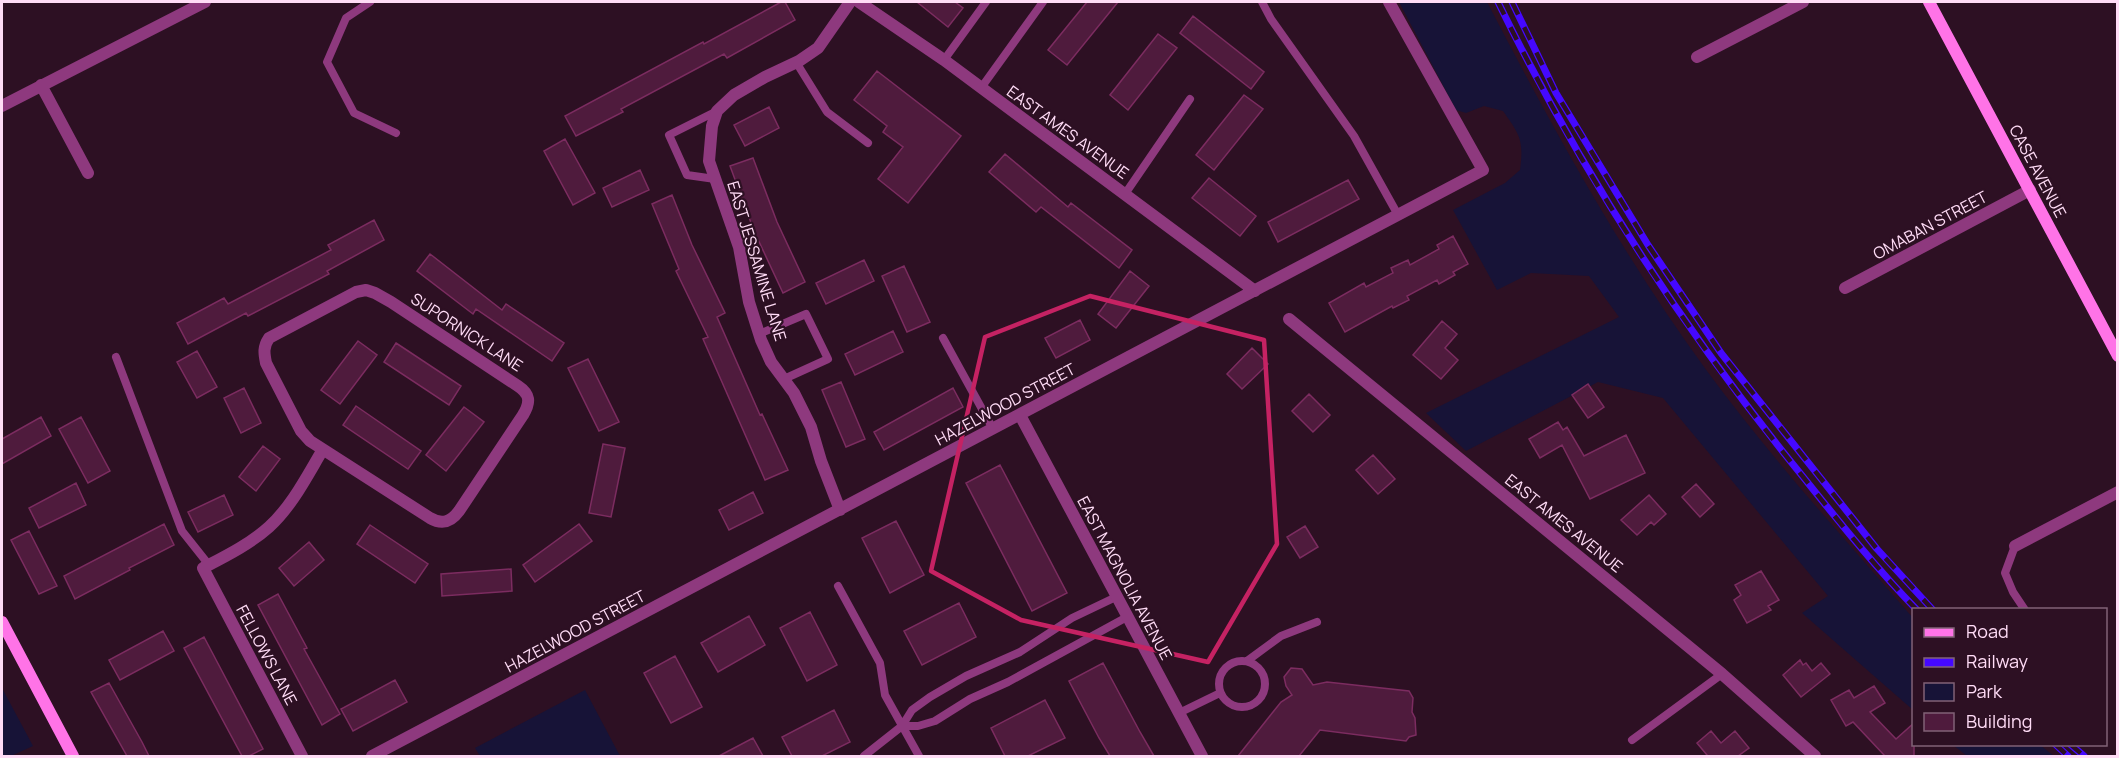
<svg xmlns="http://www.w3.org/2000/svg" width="2119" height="758" viewBox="0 0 2119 758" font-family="Manrope,sans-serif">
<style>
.green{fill:#171337}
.building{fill:#4f1b3d;stroke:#7c2c60;stroke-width:1.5}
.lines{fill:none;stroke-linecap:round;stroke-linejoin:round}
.lane{stroke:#8e397e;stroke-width:8}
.street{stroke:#8e397e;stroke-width:12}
.secondary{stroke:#ff73e7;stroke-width:12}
.rail-casing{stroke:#4508ff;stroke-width:7}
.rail{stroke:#2d1023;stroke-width:4.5;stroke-dasharray:14;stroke-linecap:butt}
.marked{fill:none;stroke:#c52263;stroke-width:4.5;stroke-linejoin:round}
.labels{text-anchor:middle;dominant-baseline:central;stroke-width:4.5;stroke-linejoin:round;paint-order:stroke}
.street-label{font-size:16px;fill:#ffdcf6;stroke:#2d1023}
</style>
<rect width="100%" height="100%" fill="#2d1023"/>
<path class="green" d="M1399,2H1487C1553,129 1622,255 1707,371C1771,458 1843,537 1913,618V710L1802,613L1828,596L1663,398L1598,382L1466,451L1426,413L1619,317L1589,276L1531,273L1497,290L1453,210L1505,183L1520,170C1524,140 1520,135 1503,111L1484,106L1466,113L1456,110Z
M2,688L33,746L11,756H2Z
M585,690L620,756H480L475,748Z
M1953,745H2040L2054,756H1967Z"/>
<path class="building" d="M781,2H785L795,20L727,58L724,54L621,109L623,112L576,136L565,116L703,42L704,44Z
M917,2H955L963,8L948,27Z
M1087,2H1118L1067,65L1048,50Z
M1193,16L1264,72L1251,89L1180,33Z
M1158,34L1177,48L1128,110L1110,95Z
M877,71L961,136L908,203L878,179L903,147L883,132L887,126L854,100Z
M1244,95L1263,109L1214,170L1196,155Z
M769,107L779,128L745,146L734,125Z
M565,139L595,193L573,205L544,151Z
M1005,154L1068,207L1071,203L1132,250L1119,268L1041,207L1036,212L989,172Z
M753,158L777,222L805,282L783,293L754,231L730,166Z
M640,170L649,190L612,207L603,188Z
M1209,178L1256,216L1240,236L1192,198Z
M1348,180L1359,199L1278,242L1268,222Z
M672,195L692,245L725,313L717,317L760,415L762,414L788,470L765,480L703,339L708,337L676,271L679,269L652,204Z
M374,220L384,240L327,271L329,274L248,316L246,313L188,344L177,323L224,298L228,304L331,250L328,245Z
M1453,236L1468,264L1453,272L1455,275L1439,284L1437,280L1407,296L1409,300L1393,308L1392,306L1345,332L1329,303L1364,283L1366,287L1393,273L1391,268L1408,260L1410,265L1439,249L1437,245Z
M430,254L502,310L506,304L564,343L552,361L476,309L473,314L417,271Z
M864,260L874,281L826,304L816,283Z
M904,266L930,322L907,332L882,276Z
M1130,271L1149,286L1116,328L1098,314Z
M1080,320L1090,340L1056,358L1045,338Z
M1442,321L1457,334L1445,348L1458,360L1441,379L1413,355Z
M893,331L903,352L855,375L845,354Z
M358,341L377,355L340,404L321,390Z
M396,343L461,386L449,405L384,362Z
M1252,348L1268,364L1242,389L1227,374Z
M197,351L217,387L197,398L177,362Z
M588,359L619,422L599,431L568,368Z
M841,382L865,439L846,447L822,390Z
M1588,384L1604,407L1588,418L1572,395Z
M244,388L261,423L241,433L224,398Z
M953,388L963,407L884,450L874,432Z
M1309,394L1330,415L1313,432L1292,411Z
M356,406L421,451L408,469L343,425Z
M464,407L484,422L446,471L426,455Z
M41,417L51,436L2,464V439Z
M81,417L110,471L88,483L59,429Z
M1558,422L1563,430L1567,427L1584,456L1626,435L1645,473L1590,499L1562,445L1540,458L1529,439Z
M603,444L625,448L611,517L589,513Z
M263,446L280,459L256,491L239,477Z
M1373,455L1395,479L1378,494L1356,470Z
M1000,465L1067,593L1032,611L966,483Z
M76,483L86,505L39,528L29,508Z
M1696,484L1714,504L1700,517L1682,497Z
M753,492L763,513L729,530L719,510Z
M224,495L233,515L198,532L188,512Z
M1649,495L1666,514L1654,525L1651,522L1637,535L1621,520Z
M896,521L924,575L890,593L862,538Z
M164,524L174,545L129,568L130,570L75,599L64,576Z
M579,524L592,541L535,582L523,565Z
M370,525L428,564L415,583L357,544Z
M1305,526L1318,547L1300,558L1287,537Z
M29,531L57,586L39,594L11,540Z
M309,542L324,560L294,586L279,568Z
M511,569L512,591L442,596L441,574Z
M1761,571L1779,600L1768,606L1771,610L1747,623L1734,600L1741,595L1735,585Z
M278,594L307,648L304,649L340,714L322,725L258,605Z
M959,603L976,637L922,665L904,631Z
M810,612L837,665L807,681L780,628Z
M749,616L765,645L718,672L701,643Z
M163,631L174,651L120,680L109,660Z
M204,637L263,749L249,756H242L184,648Z
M675,656L702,707L671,723L644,673Z
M1800,660L1803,665L1806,663L1812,671L1821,663L1830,674L1801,697L1783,675Z
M1103,663L1140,732L1154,756H1110L1099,738L1069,681Z
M1291,668L1302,669L1313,685L1327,682L1409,691L1413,698L1412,712L1415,718L1416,735L1409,737L1406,741L1320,730L1299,756H1238L1281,702L1292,695L1286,686L1284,677Z
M395,680L407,702L353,731L341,709Z
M109,683L142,742L149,756H127L91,692Z
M1874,686L1885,703L1870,712L1896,739L1914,723V756H1885L1853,722L1846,726L1831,700L1849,690L1854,698Z
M1045,700L1065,738L1028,756H1005L991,728Z
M834,710L850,742L822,756H792L782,737Z
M1711,731L1721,743L1735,731L1749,748L1738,756H1705L1707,755L1697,743Z
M753,738L763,756H719Z"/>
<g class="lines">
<path class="lane" d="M370,2L346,18L327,62L354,113L396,133
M1262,2L1271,19L1354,136L1398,215
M944,60L986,2
M796,62L827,112L868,143
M981,88L1043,2
M715,179L687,175L669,135L717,111
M1125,194L1190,99
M759,334L806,314L828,359L784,379
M943,338L993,429
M116,357L182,531L209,565
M2015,546L2005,573L2013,592L2025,610
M838,586L880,663L885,695L919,756
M1219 684a23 23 0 1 1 46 0a23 23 0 1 1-46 0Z
M1247,661L1281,636L1317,622
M1179,713L1220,693
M902,726H918L935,721L970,699L1008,682L1127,617
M1632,740L1722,674
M864,756L902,726L912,710L930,697L966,676L1020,652L1072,618L1116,597"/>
<path class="street" d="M859,2L944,60L1255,291
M1697,57L1803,2
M41,85L88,173
M2,106L205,2
M1845,288L2030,190
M366,290L375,293L391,302L518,386C530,394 531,402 523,415L459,511C451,522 442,525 430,518L310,441L301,431L266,363C264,353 263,347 269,338L356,292Z
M1289,319L1722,674L1815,756
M1020,415L1202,756
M840,510L821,461L811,427L794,393L771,362L761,340L749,302L739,247L709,161L712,126L717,111L734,95L765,77L799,61L818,48L850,2
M2015,546L2118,492
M302,756L203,568C226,556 250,544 269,527C292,506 307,476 322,451
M372,756L1483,170L1389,2"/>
<path class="secondary" d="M1929,2L2118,356
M2,622L73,756"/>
<defs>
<path id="rail" d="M1498,2C1582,174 1683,330 1804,478C1840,523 1877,569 1917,610
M1512,2L1556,93L1648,245L1721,353L1877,549L1933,610
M2055,744L2068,756
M2070,744L2084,756"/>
</defs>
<use href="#rail" class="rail-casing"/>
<use href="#rail" class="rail"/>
</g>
<path class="marked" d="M1090,296L1264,340L1277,544L1208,662L1021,620L931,571L985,337Z"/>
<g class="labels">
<g class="street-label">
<text transform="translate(1068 132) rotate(36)">EAST AMES AVENUE</text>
<text transform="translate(2038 171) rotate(62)">CASE AVENUE</text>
<text transform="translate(1930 225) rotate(-28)">OMABAN STREET</text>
<text transform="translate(757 261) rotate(73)">EAST JESSAMINE LANE</text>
<text transform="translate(467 332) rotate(33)">SUPORNICK LANE</text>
<text transform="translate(1005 404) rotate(-28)">HAZELWOOD STREET</text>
<text transform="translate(1564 523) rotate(39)">EAST AMES AVENUE</text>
<text transform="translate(1125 578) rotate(62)">EAST MAGNOLIA AVENUE</text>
<text transform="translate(575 631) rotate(-28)">HAZELWOOD STREET</text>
<text transform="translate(267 655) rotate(62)">FELLOWS LANE</text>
</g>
</g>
<rect width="2119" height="758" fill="none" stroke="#ffdcf6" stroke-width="6"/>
<rect x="1912" y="608" width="195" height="138" fill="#2d1023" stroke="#816277" stroke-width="1.5"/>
<rect x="1924" y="628" width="30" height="9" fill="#ff73e7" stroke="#816277" stroke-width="1.5"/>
<text x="1966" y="638" font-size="18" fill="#ffdcf6">Road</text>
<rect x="1924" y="658" width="30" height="9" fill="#4508ff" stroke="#816277" stroke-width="1.5"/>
<text x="1966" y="668" font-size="18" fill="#ffdcf6">Railway</text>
<rect x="1924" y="683" width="30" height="18" fill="#171337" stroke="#816277" stroke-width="1.5"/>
<text x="1966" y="698" font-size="18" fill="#ffdcf6">Park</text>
<rect x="1924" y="713" width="30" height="18" fill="#4f1b3d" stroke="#816277" stroke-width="1.5"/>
<text x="1966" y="728" font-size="18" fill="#ffdcf6">Building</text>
</svg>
